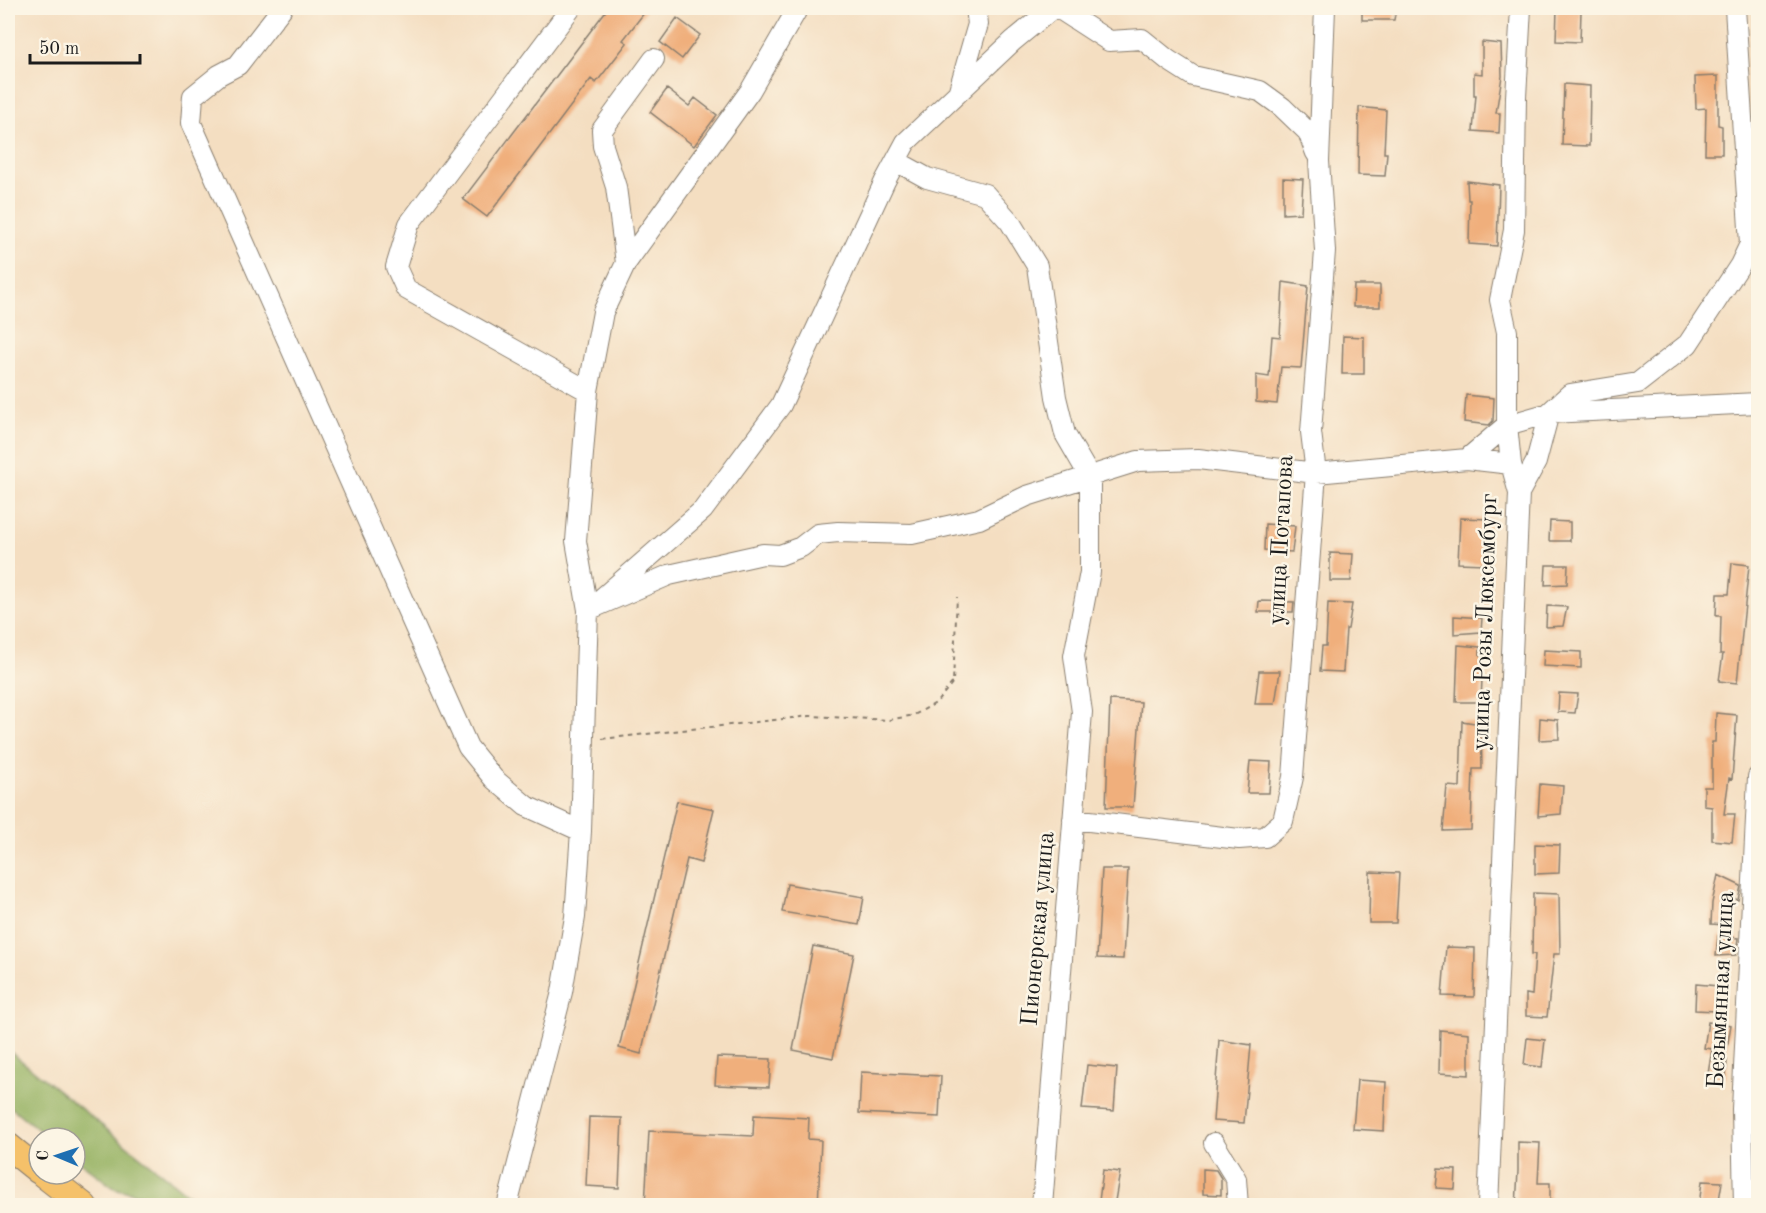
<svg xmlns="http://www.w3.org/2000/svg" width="1766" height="1213" viewBox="0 0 1766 1213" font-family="'Old Standard TT',serif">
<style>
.forest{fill:#99b466;stroke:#5a6841;stroke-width:1.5}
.building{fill:#f0af7b}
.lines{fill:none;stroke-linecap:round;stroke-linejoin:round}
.minor-casing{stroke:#887d6e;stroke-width:22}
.major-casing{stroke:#887d6e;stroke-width:28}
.path{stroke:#887d6e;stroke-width:2;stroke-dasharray:4.5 4.5;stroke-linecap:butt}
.minor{stroke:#fff;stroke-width:20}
.major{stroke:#f5c16b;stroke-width:26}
.labels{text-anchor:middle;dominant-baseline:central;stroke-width:5;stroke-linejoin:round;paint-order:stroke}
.street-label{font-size:24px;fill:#1c1c1c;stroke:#fcf5e5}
</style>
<rect width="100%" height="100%" fill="#fcf5e5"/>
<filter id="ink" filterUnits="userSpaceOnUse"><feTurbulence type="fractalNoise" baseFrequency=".0167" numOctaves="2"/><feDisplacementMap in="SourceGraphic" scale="12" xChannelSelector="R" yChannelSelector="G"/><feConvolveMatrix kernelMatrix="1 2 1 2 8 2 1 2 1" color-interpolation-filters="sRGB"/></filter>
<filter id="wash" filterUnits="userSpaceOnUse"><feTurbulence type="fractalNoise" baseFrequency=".008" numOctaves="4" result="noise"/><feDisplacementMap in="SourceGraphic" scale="24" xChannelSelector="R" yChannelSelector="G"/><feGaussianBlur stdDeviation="1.35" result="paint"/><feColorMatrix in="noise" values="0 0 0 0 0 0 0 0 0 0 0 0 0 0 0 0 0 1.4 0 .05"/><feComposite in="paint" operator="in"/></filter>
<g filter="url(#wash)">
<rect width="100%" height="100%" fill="#f4dec1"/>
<path class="forest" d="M8,1050L201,1205H157L142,1195L114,1188L75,1158V1138H49L8,1105Z"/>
<g id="blocks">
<path class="building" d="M608,8H648L623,40L627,43L596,83L591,79L487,217L463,199Z
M1362,8H1396L1394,20H1362Z
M1557,8L1581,11L1580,42L1556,41Z
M677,18L700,35L682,59L660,42Z
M1482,42L1501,44L1502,76L1496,113H1500L1499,133L1473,131L1476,95H1474V73L1482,74Z
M1718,76V125L1722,126V154H1705L1706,108L1696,109L1695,77Z
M1564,84L1590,86L1589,146L1562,145Z
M667,89L689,106L695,98L717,115L694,146L650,112Z
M1359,107L1386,110L1384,153H1387L1385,176L1358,175Z
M1283,178L1303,179L1301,213L1283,214Z
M1467,181L1499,185L1497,246L1469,244L1470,200H1468Z
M1283,282L1308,286L1301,368L1281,367L1277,404L1256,402V375L1269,377L1272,336L1280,337Z
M1354,285H1380V307H1353Z
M1343,336L1364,337V374H1342Z
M1466,395L1494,398L1493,421L1489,425L1464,422Z
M1460,518L1490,519L1485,564L1458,563Z
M1550,521L1570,522V541H1549Z
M1265,524L1295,526L1292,552L1264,550Z
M1330,553L1353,554L1351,581H1330Z
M1732,563L1749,565L1737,683L1719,681L1723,654H1720L1721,616H1716L1717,594H1729Z
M1546,565H1568L1567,584L1545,585Z
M1259,601L1294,602L1293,612H1258Z
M1328,603L1352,604L1348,629H1346L1343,672L1320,671L1322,646H1326Z
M1547,606L1567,607L1563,626L1546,627Z
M1454,616L1482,618L1481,632L1454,634Z
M1458,645L1480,647V655H1483L1481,702H1456Z
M1544,650L1581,652V668L1543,666Z
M1259,671H1280L1275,704H1255Z
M1559,693L1578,694L1575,713L1558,712Z
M1110,700L1141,702L1133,807H1106Z
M1716,713L1737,715L1732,779L1729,778L1724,814H1735L1732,842L1712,840V807L1704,806V787H1712V742H1715Z
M1540,718L1558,720L1559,739L1539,740Z
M1462,721L1481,724L1482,769H1473L1471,830L1443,831L1447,786L1460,787Z
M1250,761L1271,762L1269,793H1247Z
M1540,784L1563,786L1561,814L1538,816Z
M677,801L714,809L701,863L687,859L641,1054L619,1048Z
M1535,844L1560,845L1559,873L1535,874Z
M1102,869H1128L1123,959L1097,958Z
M1370,872L1399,873L1396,923H1369Z
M1718,875L1741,886L1738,900L1727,896L1726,925L1711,924L1712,903Z
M787,884L864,897L859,925L782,912Z
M1533,893L1559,894L1560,954H1554L1547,1017L1526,1016V994L1532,995L1535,954H1532Z
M1718,936L1738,938L1736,955L1716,956Z
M813,946L854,954L833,1058L793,1050Z
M1446,947L1475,948L1474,997L1442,996Z
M1696,984L1718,986L1716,1011L1695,1010Z
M1708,1022L1731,1025L1725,1059H1727L1726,1077L1708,1074L1712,1049L1704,1048Z
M1440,1030L1469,1033V1075L1439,1073Z
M1527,1038L1545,1040L1542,1067L1524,1065Z
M1219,1040L1251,1045L1244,1123L1213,1121Z
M717,1057L771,1059L769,1087L715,1085Z
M1087,1065L1117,1068L1114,1111L1082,1109Z
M861,1072L941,1076L939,1117L859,1113Z
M1357,1080L1386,1082L1384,1131L1353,1129Z
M754,1115L809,1118L808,1139L821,1140L818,1206H645L649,1131L753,1136Z
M589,1117L622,1118L619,1188L586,1186Z
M1518,1142L1540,1143L1538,1183H1550V1206H1516L1518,1171Z
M1203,1169L1216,1170L1221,1178V1195L1203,1194Z
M1438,1169L1456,1170L1455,1189L1436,1188Z
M1103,1170L1120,1172L1115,1201H1099Z
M1702,1181L1722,1182L1718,1206H1699Z"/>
</g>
</g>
<g filter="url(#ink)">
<use href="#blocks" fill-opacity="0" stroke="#887d6e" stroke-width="1.5"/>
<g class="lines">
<defs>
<path id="minor" d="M282,8L238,65L219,75L193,96L191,123L468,747L494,779L526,806L581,831
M571,8L409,224L396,267L406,289L588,391
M1058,8L1109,41L1142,39L1168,60L1193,76L1260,91L1282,107L1308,132L1316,153
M1735,8L1750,244
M959,90L978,24L976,8
M896,161L927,178L985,194L1010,222L1037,266L1056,397L1065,434L1090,477V572L1074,656L1082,712L1042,1206
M626,263L616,187L603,146L602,130L654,59
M1467,459L1507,425L1549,413L1758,403
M1519,493L1536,462L1549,413L1570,394L1638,383L1688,344L1740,265L1750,244L1758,257
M601,599L703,510L781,405L885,181L906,142L1013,41L1053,8
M588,610L669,575L763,554L780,555L801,547L818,534L838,532L912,534L979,519L1027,496L1138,461L1198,459L1316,473L1467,459L1511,464
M1073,819L1239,839L1265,837L1283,821L1293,777L1316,473L1311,432L1325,251L1319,161L1325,8
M1214,1143L1236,1179L1238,1206
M507,1206L562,992L575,917L581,831L588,610L576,541L588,391L603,312L626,263L750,91L798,8
M1488,1206L1519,493L1511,464L1507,425V332L1500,300L1514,230L1516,97L1521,8
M1744,1206L1742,1109L1758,777"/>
<path id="major" d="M8,1146L39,1171
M43,1174L84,1206"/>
</defs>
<use href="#minor" class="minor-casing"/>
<use href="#major" class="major-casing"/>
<path class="path" d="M602,739L810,716L889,720L914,715L936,703L953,682L957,597"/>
<use href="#minor" class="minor"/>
<use href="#major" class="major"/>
</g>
</g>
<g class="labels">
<g class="street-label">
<text transform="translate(1282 540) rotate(-87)">улица Потапова</text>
<text transform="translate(1486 622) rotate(-88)">улица Розы Люксембург</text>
<text transform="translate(1039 929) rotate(-85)">Пионерская улица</text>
<text transform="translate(1722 990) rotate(-87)">Безымянная улица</text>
</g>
</g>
<rect width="1766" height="1213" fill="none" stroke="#fcf5e5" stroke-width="30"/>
<g transform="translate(57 1156) rotate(272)"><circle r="28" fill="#fcf5e5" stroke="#a29e95" stroke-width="1.5"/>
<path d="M0-4.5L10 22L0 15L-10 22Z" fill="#1f6fb2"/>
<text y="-9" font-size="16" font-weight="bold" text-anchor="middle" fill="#1c1c1c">С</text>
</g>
<path d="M30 54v9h110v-9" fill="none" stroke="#1c1c1c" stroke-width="3"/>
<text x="39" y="54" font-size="18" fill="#1c1c1c" stroke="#fcf5e5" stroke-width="4.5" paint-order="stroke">50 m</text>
</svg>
